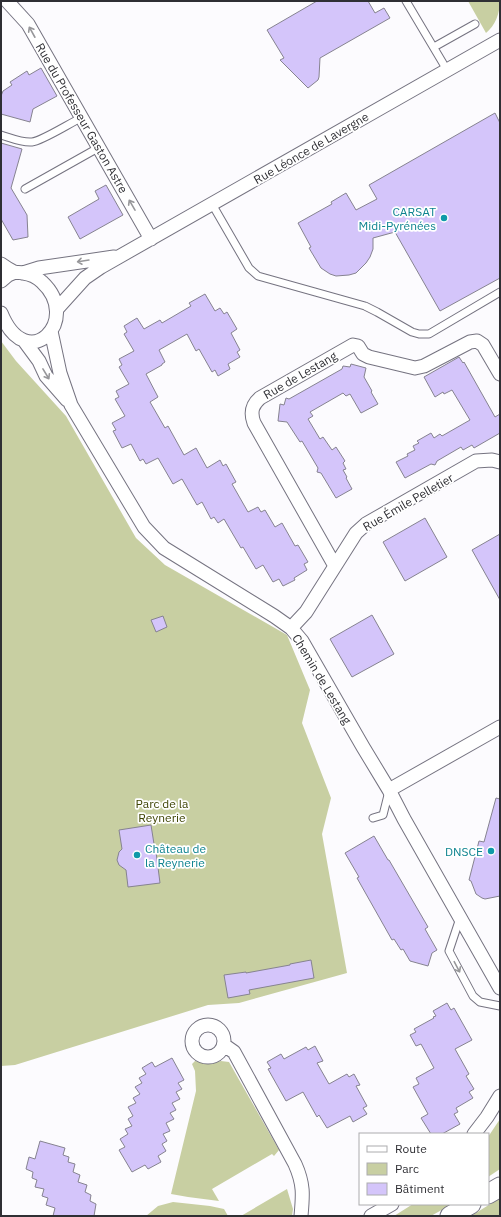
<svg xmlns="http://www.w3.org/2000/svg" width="501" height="1217" viewBox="0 0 501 1217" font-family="'IBM Plex Sans',sans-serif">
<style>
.green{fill:#c8cfa2}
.building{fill:#d4c5fa;stroke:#868390}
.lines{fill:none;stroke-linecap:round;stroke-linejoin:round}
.service-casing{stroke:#757380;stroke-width:9}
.minor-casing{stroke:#757380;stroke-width:15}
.secondary-casing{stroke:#757380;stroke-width:21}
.service{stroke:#fff;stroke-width:7}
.minor{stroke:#fff;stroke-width:13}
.secondary{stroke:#fff;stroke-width:19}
.oneway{stroke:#97979a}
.culture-dot{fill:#0f9aa8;stroke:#fff;stroke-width:1.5}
.labels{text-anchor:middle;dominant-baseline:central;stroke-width:3.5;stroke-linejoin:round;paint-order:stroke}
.street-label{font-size:12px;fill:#2f2f34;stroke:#fff}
.culture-label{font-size:12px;fill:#0d838f;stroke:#fff;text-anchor:end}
.park-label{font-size:12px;fill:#3c4200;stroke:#fff}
</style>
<rect width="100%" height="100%" fill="#fcfbfe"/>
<path class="green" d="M468,1H500C500,13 495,26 486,33Z
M1,341L16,361L66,416L136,538L165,565L287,635L310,690L302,723L331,798L322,834L347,973L239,1003L208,1005L15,1065L1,1066Z
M195,1061L210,1064L221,1061L229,1062L279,1150L274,1156L272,1154L212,1189L219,1201L188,1197L171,1194L196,1091L195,1071L192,1064Z
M500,1119V1169L488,1177V1137Z
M287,1189L293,1209L292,1216H241Z
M500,1198V1216H471Z
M173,1202L210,1206L224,1209L228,1216H146L158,1206Z
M413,1204H452L431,1216H394Z"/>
<path class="building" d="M317,1H368L375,13L384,8L390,18L320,58L319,77L318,80L308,88L280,60L284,58L267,30Z
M41,68L57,96L33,109L30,122L1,114V96L3,91L12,85L10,82L27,71L29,75Z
M495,113L500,123V278L440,311L395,232L373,238V249L370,257L366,263L356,273L349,275L336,276L330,274L321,268L309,248L311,247L298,223L332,204L331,202L346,193L356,210L377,199L369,185Z
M1,143L22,149L11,188L27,215L28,237L13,240L1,219Z
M106,185L123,215L80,239L68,217L99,199L95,191Z
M205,294L215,311L220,308L224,314L227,312L237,329L231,333L240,350L237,352L240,357L228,364L230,369L218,376L215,370L212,372L199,349L196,351L187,334L159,350L165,362L162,364V365L146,374L158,397L150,402L165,428L168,426L184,455L196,448L207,468L220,460L223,466L226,464L236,482L232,484L248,512L258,507L261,512L265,510L275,527L282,523L295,546L298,545L308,562L304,564L307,570L294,578L295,580L283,586L279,579L273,582L263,565L256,569L243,547L241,548L224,519L218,523L214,517L211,519L202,502L197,505L182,479L173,484L158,458L146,464L143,459L140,461L131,444L122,448L113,431L116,430L112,423L125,416L115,399L119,397L116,391L129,384L119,367L122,365L119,359L134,351L124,334L127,332L124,326L137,318L144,329L160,320L162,323L191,306L189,303Z
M459,357L463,363L464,362L495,417L500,414V433L474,448L472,445L463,450L461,447L437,461L435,465L431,464L405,478L396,462L408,456L407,454L415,450L413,446L419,443L417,441L431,433L434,438L440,434L442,436L470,420L452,390L444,394L443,392L435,397L424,377Z
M351,364L366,368L364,377L372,391L371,392L378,404L361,413L350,394L346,396L343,393L310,412L313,416L308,419L320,439L323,437L332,450L336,447L345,461L343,463L346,469L343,470L347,477L346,478L352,489L336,498L321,473L317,472L318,468L302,441L300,442L287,422L278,421L280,404L284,405L286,398L289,399L342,369L343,366L350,367Z
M425,518L447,557L405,581L383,542Z
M500,534V600L472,550Z
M372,615L394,654L352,677L330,639Z
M163,616L167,627L156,632L151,620Z
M496,798L500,799V896L485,899L482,898L476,894L471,881L469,880L479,841L484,842Z
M151,825L154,844H155L160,883L128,887L126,870L119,865L117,860L119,852L122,849L119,830Z
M374,836L388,860H389L428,927L425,929L437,950L432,953L428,966L410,961L403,949L401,950L394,939L392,940L357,878L359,877L345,853Z
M311,960L314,978L249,990L250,994L228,998L224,975L246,972V973L290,965V964Z
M447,1003L451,1010L454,1008L472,1040L455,1049L469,1074L466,1076L474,1089L469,1092L473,1098L456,1108L458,1112L454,1114L460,1124L442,1134H431L421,1118L428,1114L413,1087L419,1084L416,1078L434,1068L421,1044L416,1046L410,1035L416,1032L414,1029L434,1018L433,1017L436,1016L433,1011Z
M315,1046L323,1061L317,1063L329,1084L347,1074L349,1077L354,1074L360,1085L356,1086L367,1106L363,1108L367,1114L353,1122L350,1116L327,1128L319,1115L317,1117L303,1092L286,1101L268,1069L271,1068L267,1062L281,1054L284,1059L306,1047L308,1050Z
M172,1058L184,1080L178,1083L182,1089L176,1092L180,1099L172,1103L176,1110L170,1113L174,1119L166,1123L170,1131L163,1134L167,1141L162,1144L166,1151L158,1156L161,1162L148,1169L145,1165L132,1172L119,1150L125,1147L120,1139L128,1134L125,1129L132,1126L128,1119L133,1116L128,1107L136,1103L133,1098L140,1094L135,1087L142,1083L139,1078L146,1074L142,1068L152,1062L155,1067Z
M40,1141L65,1148L63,1155L69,1157L68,1162L75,1164L73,1172L80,1175L78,1182L87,1185L85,1192L91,1195L90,1201L96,1204L94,1216H53L55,1208L46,1205L48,1198L42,1196L44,1189L35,1187L37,1180L32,1178L33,1172L26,1169L29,1157L35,1159Z"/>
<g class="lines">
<defs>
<path id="service" d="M406,1L447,70
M434,47L475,24
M1,135C11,138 22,143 32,142C42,141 70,123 81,118
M25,189L98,148
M212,204L249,268L258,276L365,306L377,312L412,332L419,334H429L500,292
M373,818L383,815L389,791
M460,918L449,951L473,996L480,1002L500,1006"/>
<path id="minor" d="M7,1L28,24L151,239
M1,264C5,267 10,270 14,272C17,273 20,272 23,273C31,274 37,277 42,282C83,320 27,377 1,313
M23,273L39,268L114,257
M1,281L8,275L15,272
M57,309L85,278L101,267L500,40
M51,331L60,373L71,405L144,527L164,548L274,616L291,628L302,641L363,747L389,790L404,819L500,988
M25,342L39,361L46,376L67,400
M335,566L254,423C250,412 252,405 260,398L353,345L358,346L363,354L369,357L415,368L424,366L470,342L477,341L483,345L500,374
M291,628L306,612L356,533L366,524L476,461L492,460L500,462
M389,790L500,727
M192 1041a16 16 0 1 1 32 0a16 16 0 1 1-32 0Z
M224,1045L234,1052L295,1164C304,1184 303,1195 301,1216
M474,1134L487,1117L500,1096
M371,1216L392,1204"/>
<path id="secondary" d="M488,1194L500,1187
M450,1216L471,1204"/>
</defs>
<use href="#service" class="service-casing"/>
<use href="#minor" class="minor-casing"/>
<use href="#secondary" class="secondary-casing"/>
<use href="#service" class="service"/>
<use href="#minor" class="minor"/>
<use href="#secondary" class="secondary"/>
</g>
<defs><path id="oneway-shaft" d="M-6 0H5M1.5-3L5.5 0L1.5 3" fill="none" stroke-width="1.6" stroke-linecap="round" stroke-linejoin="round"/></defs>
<g class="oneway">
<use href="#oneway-shaft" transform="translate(32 32) rotate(-119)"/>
<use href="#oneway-shaft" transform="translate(132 205) rotate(-120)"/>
<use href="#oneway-shaft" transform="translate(83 261) rotate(171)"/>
<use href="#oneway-shaft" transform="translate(46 374) rotate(59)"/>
<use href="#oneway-shaft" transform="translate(457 967) rotate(62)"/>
</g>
<g class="culture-dot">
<circle cx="444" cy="218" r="4"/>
<circle cx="491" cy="851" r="4"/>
<circle cx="137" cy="855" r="4"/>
</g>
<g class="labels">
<g class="street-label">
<text transform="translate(82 118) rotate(60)">Rue du Professeur Gaston Astre</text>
<text transform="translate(311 148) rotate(-30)">Rue Léonce de Lavergne</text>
<text transform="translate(300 375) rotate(-30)">Rue de Lestang</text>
<text transform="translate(408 502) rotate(-30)">Rue Émile Pelletier</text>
<text transform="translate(322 679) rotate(59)">Chemin de Lestang</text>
</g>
<g class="culture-label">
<text x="436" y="211">CARSAT<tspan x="436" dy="14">Midi-Pyrénées</tspan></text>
<text x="145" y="848" text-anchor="start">Château de<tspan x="145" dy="14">la Reynerie</tspan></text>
<text x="483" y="851">DNSCE</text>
</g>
<g class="park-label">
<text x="162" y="803">Parc de la<tspan x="162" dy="14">Reynerie</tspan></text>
</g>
</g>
<rect width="501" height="1217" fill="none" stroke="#2f2f34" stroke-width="4"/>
<rect x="359" y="1133" width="130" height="72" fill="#ffffff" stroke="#acacae"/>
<rect x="367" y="1146" width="20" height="6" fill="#ffffff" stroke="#acacae"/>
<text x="395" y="1153" font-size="12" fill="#2f2f34">Route</text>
<rect x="367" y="1163" width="20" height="12" fill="#c8cfa2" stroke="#acacae"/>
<text x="395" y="1173" font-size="12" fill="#2f2f34">Parc</text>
<rect x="367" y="1183" width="20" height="12" fill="#d4c5fa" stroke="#acacae"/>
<text x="395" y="1193" font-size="12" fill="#2f2f34">Bâtiment</text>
</svg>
